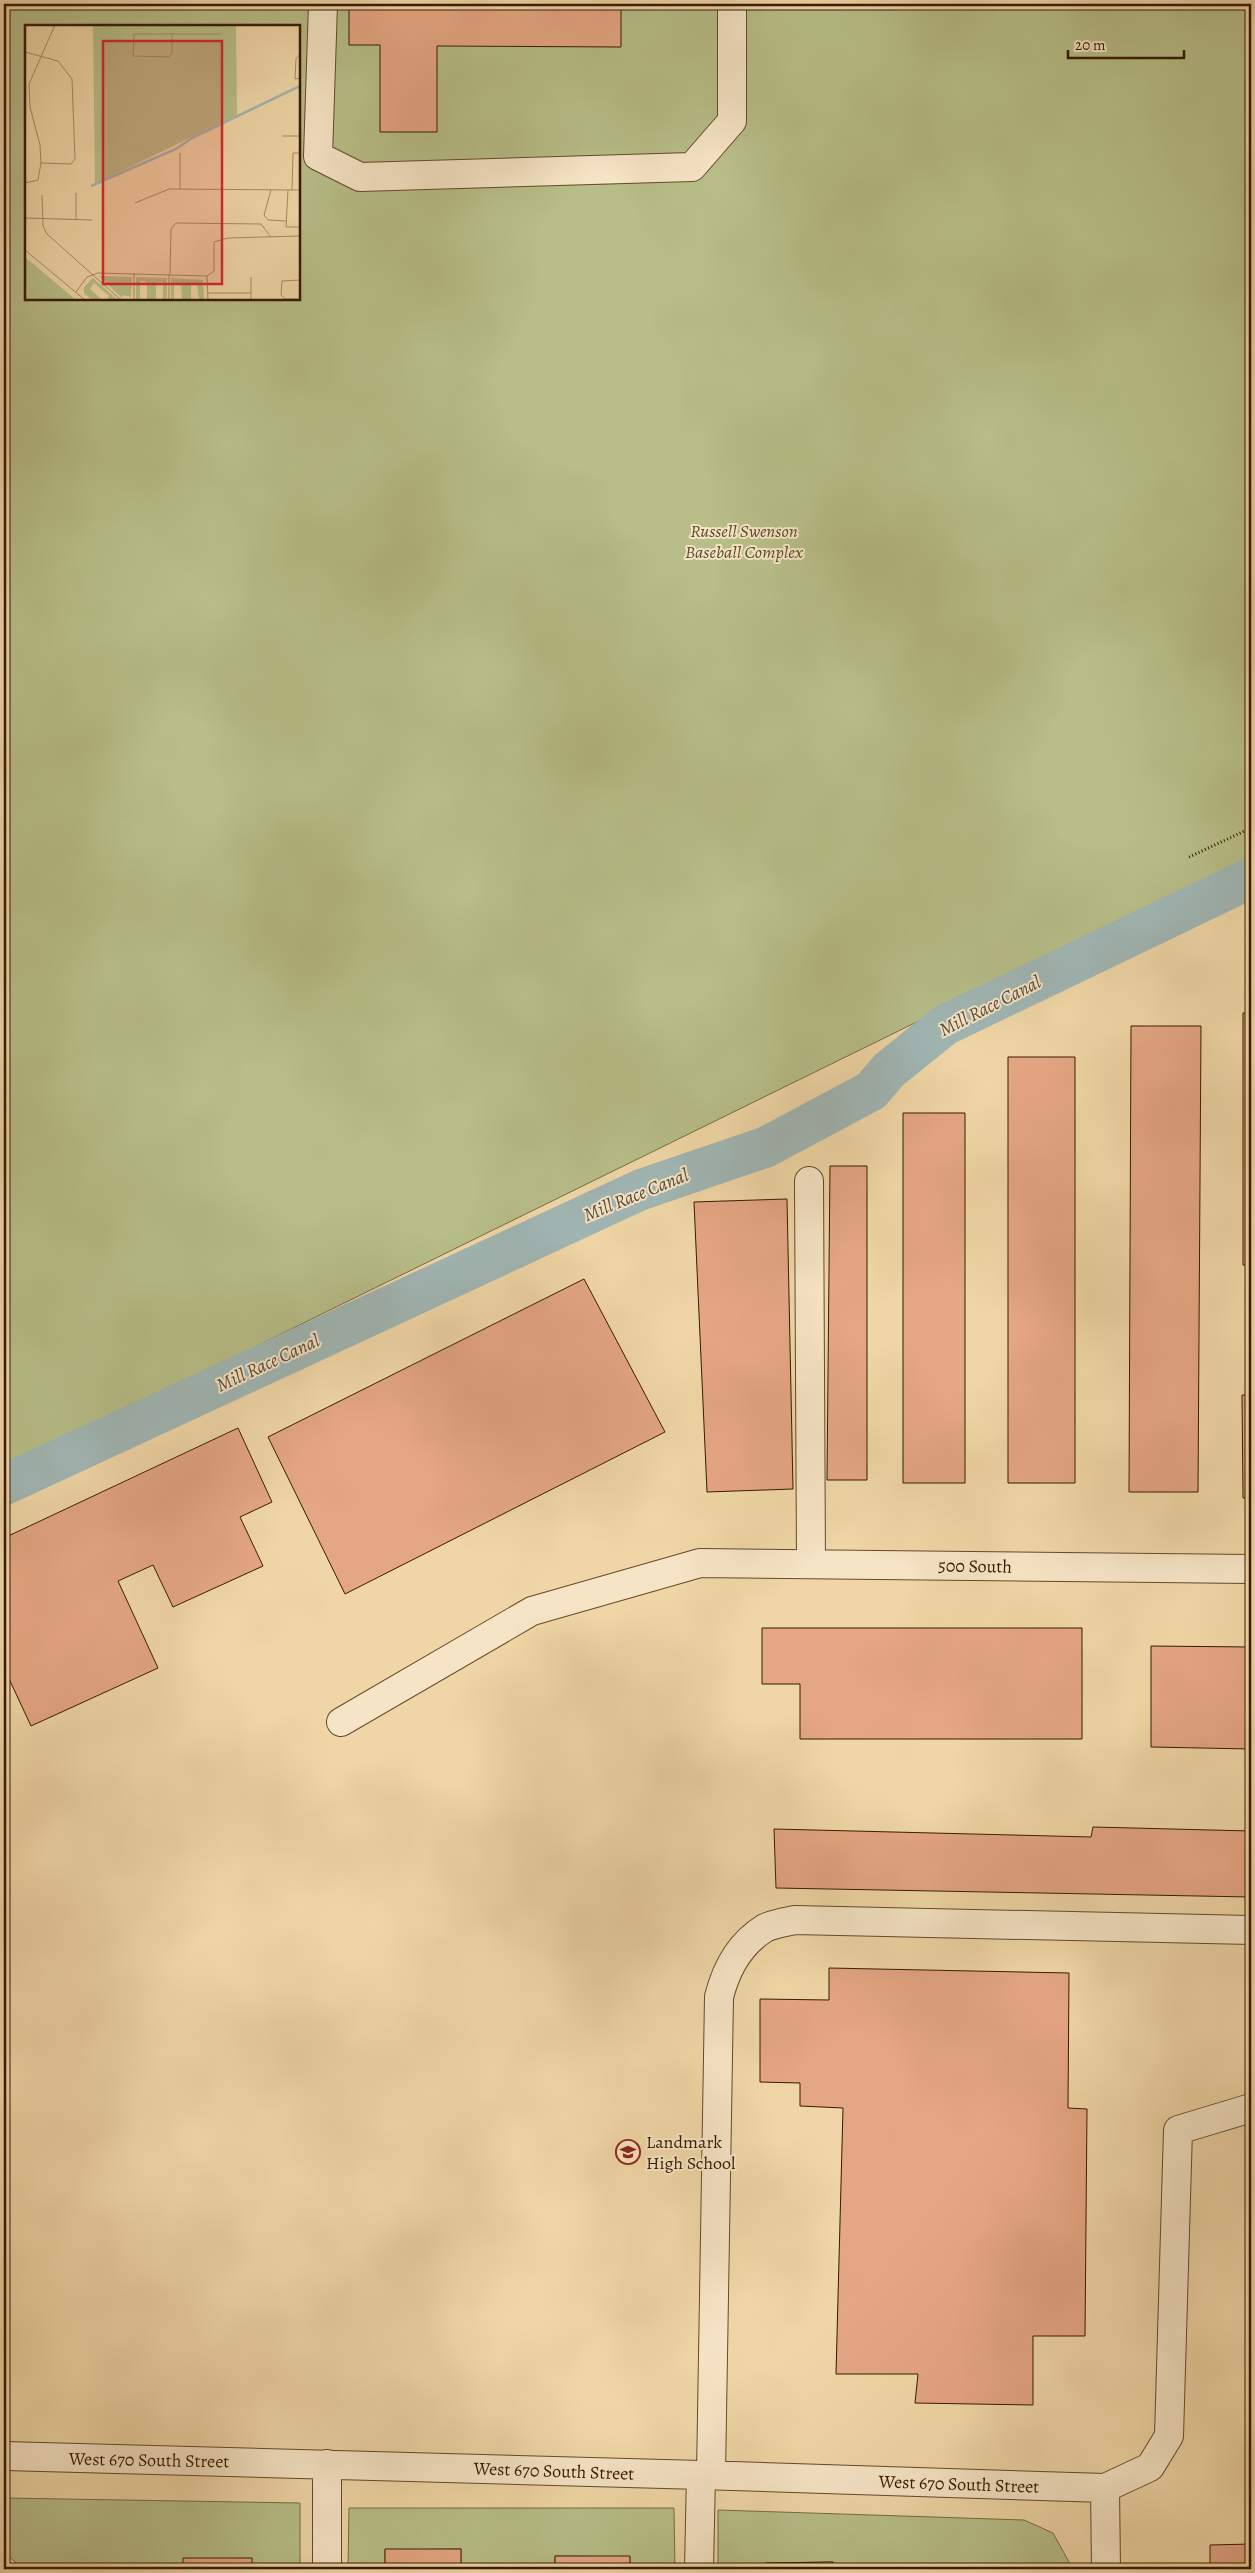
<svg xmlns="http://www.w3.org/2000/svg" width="1255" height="2573" viewBox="0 0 1255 2573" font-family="Alegreya,serif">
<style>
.green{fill:#b7be88;stroke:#776c45;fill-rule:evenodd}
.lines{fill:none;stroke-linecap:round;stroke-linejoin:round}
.canal{stroke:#a0b6b4;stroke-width:41}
.building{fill:#e5a683;stroke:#371a02}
.minor-casing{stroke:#65492b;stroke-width:30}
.path{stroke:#371a02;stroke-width:3;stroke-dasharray:1 2.5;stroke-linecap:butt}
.minor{stroke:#f5e4c5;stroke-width:28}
.labels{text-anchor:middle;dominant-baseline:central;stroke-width:4;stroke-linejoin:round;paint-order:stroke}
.park-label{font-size:18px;font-style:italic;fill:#5d4b2a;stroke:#f5e4c5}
.street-label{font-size:18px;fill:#371a02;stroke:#f5e4c5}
.poi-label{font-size:18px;fill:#371a02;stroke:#f5e4c5;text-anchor:start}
.water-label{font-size:19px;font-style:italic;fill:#564937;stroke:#f5e4c5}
.inset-river{fill:none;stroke:#a0b6b4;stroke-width:2.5}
.inset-road{fill:none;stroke:#a68b64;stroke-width:1}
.view{fill:#d62828;fill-opacity:0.15;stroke:#d62828;stroke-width:2.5}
.inset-edge{fill:none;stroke:#371a02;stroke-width:2.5}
</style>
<rect width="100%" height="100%" fill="#f0d6a6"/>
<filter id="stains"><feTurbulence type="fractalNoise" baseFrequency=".004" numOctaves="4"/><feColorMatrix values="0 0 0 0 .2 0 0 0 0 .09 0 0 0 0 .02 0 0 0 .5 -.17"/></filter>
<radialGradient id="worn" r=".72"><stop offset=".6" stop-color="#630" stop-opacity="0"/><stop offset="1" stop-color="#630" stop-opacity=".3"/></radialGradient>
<path class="green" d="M4,4H1251V858L4,1470ZM26,26H299V299H26Z
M4,2498L300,2503V2569H23L4,2552Z
M349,2508H674L675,2569H630V2557L555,2556V2569H461V2549L385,2550V2569H348Z
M718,2510L1024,2520L1053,2533L1069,2562V2569H999V2567L833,2569V2562L766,2563L765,2569H718Z"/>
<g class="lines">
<path class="canal" d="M4,1485L640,1190L766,1147L871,1091L889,1070L945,1025L1251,878"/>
</g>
<path class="building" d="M349,4H621V47L437,46V132H380V45H349Z
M1243,1013H1251V1265H1243Z
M1131,1026H1201L1198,1492H1129Z
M1008,1057H1075V1483H1008Z
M903,1113H965V1483H903Z
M830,1166H867V1480H827Z
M787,1199L793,1489L707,1492L694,1202Z
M584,1279L665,1432L345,1594L268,1437Z
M1242,1395H1251V1498H1243Z
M238,1428L272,1502L240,1517L263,1566L173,1607L153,1565L118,1581L158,1668L31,1726L4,1668V1538Z
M762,1628H1082V1739H800V1684H762Z
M1151,1646L1251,1647V1749L1151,1747Z
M1093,1827L1251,1831V1897L776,1888L774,1829L1091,1837Z
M829,1968L1069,1973L1068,2108L1087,2109L1085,2336H1033V2405L915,2403L918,2374H836L843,2108L800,2106V2083L760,2082V1999L829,2000Z
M1251,2544V2569H1210V2545Z
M385,2549H461V2569H385Z
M555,2556H630V2569H555Z
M183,2558H252V2569H183Z
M833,2562V2569H765V2563Z
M929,2567H999V2569H929Z"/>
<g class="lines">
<defs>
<path id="minor" d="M323,4L318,156L360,177L692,167L732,121V4
M809,1181L811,1564
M341,1722L532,1611L700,1563L1251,1569
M4,2456L701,2475L1105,2488L1150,2467L1169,2436L1178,2130L1251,2108
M711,2475L719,1997C726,1969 739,1944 765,1928C773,1924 786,1922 795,1920L1251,1930
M1105,2488L1106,2569
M327,2569V2464
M699,2569L701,2475"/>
</defs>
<use href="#minor" class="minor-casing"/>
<path class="path" d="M1189,857L1251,828"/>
<use href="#minor" class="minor"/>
</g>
<defs>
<symbol id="school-ring" viewBox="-11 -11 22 22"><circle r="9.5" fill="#f5e4c5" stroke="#8f2418" stroke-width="1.5"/><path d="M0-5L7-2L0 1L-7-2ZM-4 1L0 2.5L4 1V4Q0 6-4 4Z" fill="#8f2418"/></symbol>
</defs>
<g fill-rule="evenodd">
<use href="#school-ring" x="614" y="2138" width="28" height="28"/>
</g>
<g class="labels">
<g class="park-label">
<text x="744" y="531">Russell Swenson<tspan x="744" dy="21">Baseball Complex</tspan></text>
</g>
<g class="street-label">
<text transform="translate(975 1566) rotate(1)">500 South</text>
<text transform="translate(149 2460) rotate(1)">West 670 South Street</text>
<text transform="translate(554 2471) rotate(2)">West 670 South Street</text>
<text transform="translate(959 2484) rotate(2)">West 670 South Street</text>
</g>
<g class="poi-label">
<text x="646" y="2142">Landmark<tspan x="646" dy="21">High School</tspan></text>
</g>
<g class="water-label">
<text transform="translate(990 1006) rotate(-27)">Mill Race Canal</text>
<text transform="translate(636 1195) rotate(-22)">Mill Race Canal</text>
<text transform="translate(268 1363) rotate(-25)">Mill Race Canal</text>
</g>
</g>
<g transform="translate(25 25)">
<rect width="275" height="275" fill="#f0d6a6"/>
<path d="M68,0H211L212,90L70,159ZM0,232L51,275H0ZM74,251L107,252L106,272L98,270L97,273ZM111,252L142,253V275H138V257H131V275H122V257L115,256V275H111ZM68,253L93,275H82L84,271L69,258L65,264L77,275H67L59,268V262ZM146,253L178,255L179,275H174L172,258H166V275H157L156,258L149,260V275H146Z" fill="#b7be88"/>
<path class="inset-river" d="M66,161L151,124L167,113L275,61"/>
<path class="inset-road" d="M147,9H109L108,31L144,32L147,28V9H196M0,27L33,36L47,54L50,134L46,139L16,138M275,29L271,34L270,54L275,53M257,111H275M155,128V164M0,158L13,155L16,138L15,120L5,82L4,59L30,0M246,165L239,190L243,195L261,196M263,165L261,202H275M267,165L268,128H275M51,168V194M17,170L18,201L22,209L96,275M110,178L144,164L275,165M0,193L67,195M0,225L60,275M145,249L146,204L151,198L236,199L246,212M182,251L189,246V217L203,213L275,211M182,251L183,275M275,255L257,256L256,270L260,274H275M51,267L62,252L73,248L182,251M183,268H226M109,275V248M144,275V249M226,275V252"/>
<path class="view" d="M78,16H197V259H78Z"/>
<rect width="275" height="275" class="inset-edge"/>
</g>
<rect width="1255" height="2573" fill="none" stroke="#f0d6a6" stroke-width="20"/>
<rect x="5" y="5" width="1245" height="2563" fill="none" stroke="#371a02" stroke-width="2.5"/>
<rect x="10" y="10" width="1235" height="2553" fill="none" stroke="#371a02"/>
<path d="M1068 50v8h116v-8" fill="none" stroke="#371a02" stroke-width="2.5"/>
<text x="1075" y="50" font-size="15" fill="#371a02" stroke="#f5e4c5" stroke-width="4" paint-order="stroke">20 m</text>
<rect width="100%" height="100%" filter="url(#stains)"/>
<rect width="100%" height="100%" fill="url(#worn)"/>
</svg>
